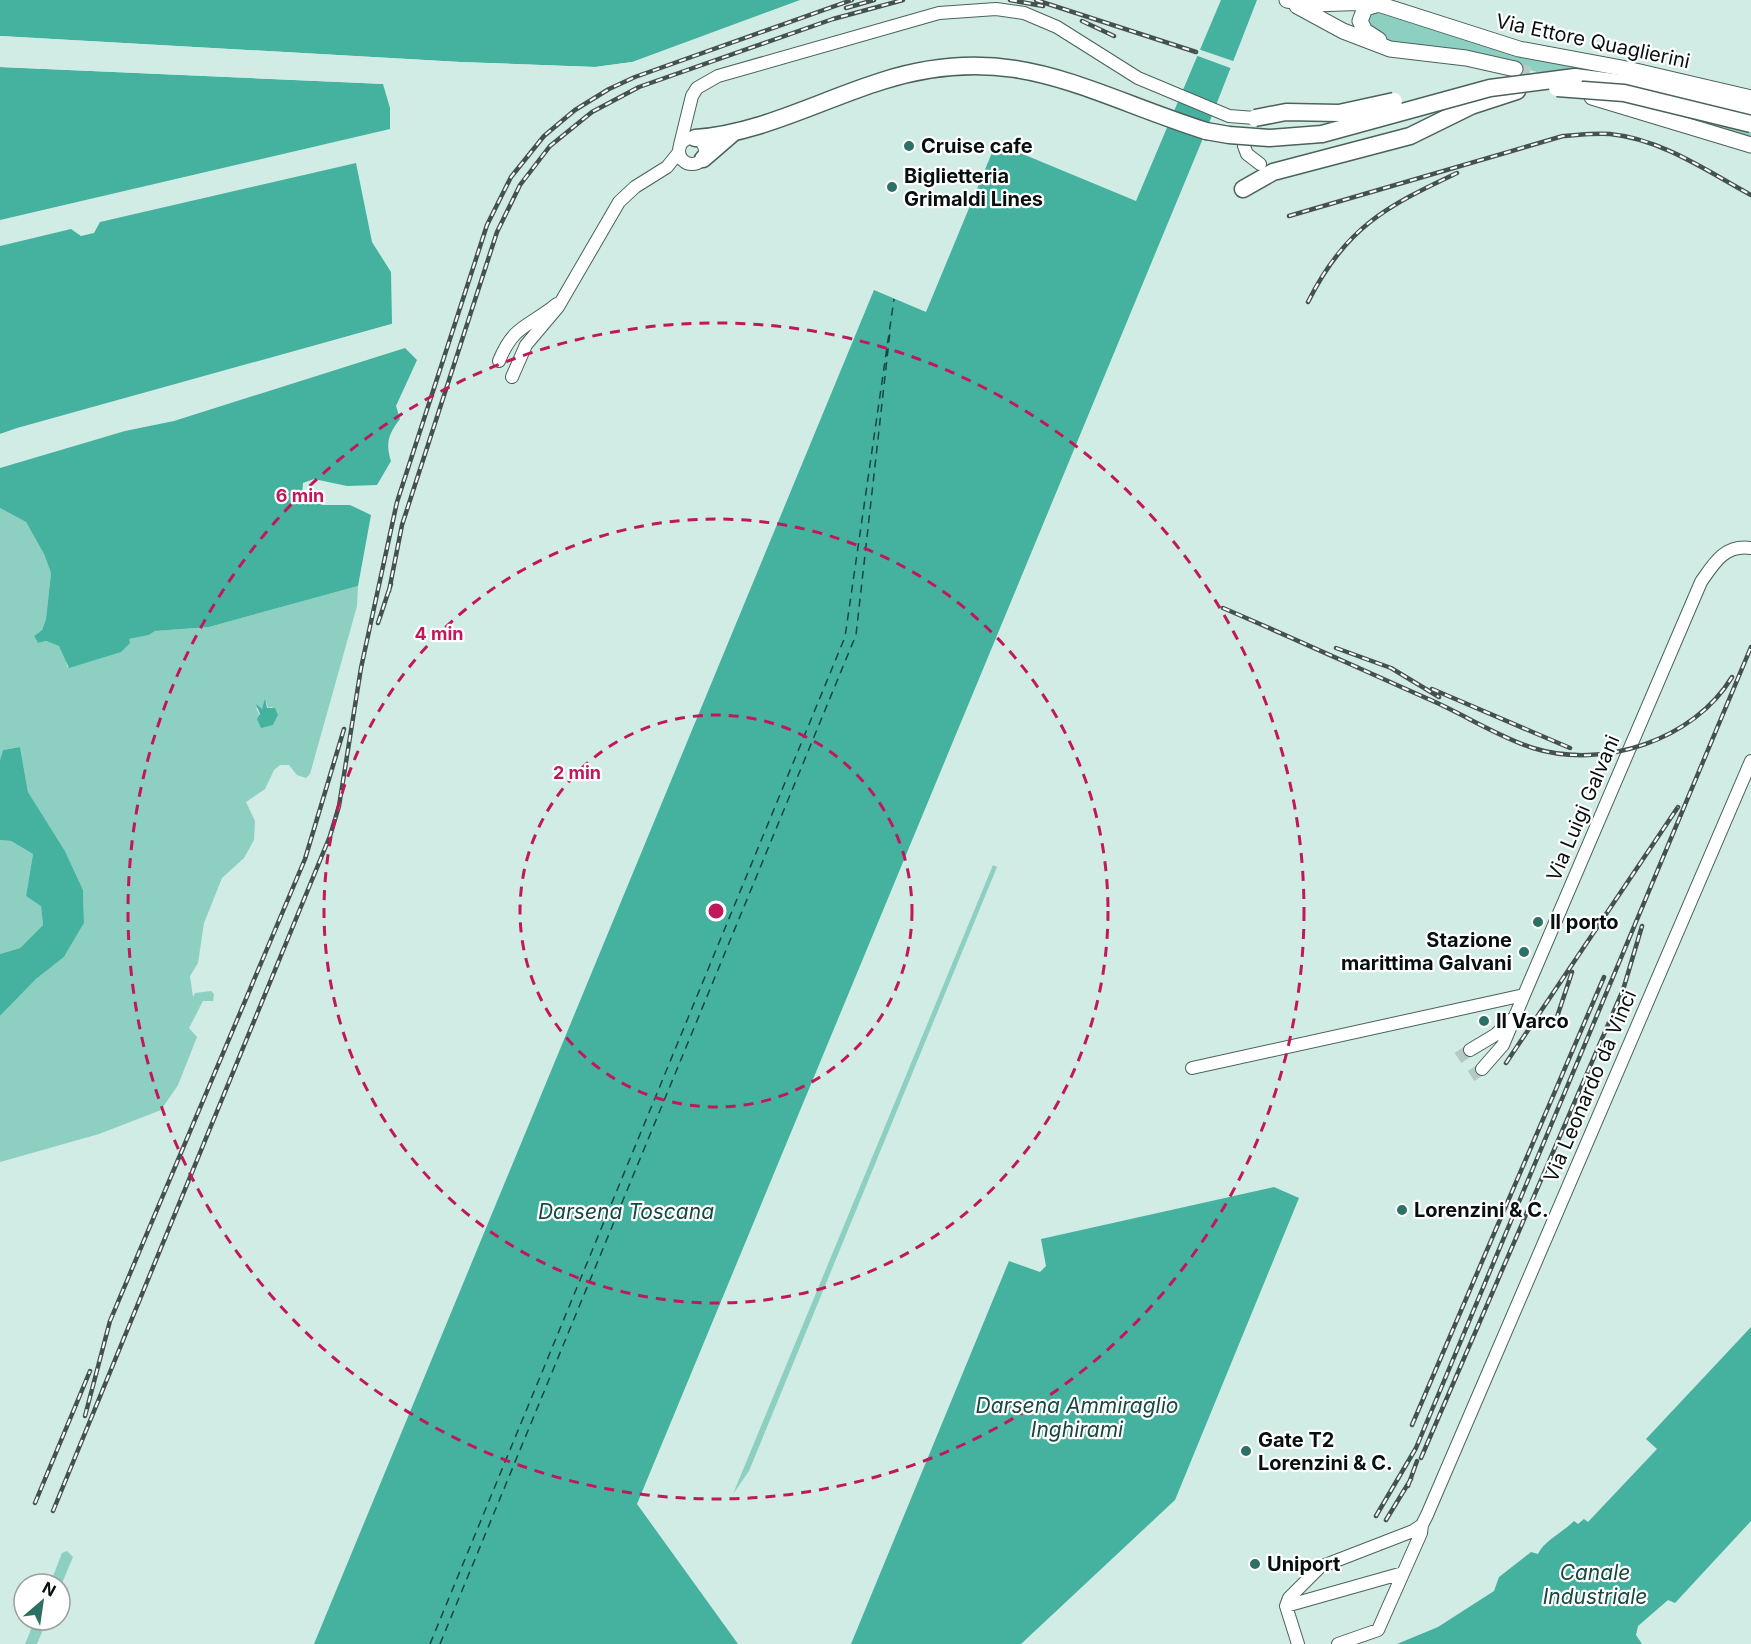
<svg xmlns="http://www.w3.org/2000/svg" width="1751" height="1644" viewBox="0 0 1751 1644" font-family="Inter,sans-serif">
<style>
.green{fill:#8dcfc1;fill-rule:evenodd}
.water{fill:#44b29e}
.pier{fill:#d1ebe5}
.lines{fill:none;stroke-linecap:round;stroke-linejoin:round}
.ferry{stroke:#17473e;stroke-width:1.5;stroke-dasharray:8 6;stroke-linecap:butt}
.minor-tunnel{stroke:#b3cac5;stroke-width:12;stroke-dasharray:12 6;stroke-linecap:butt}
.major-tunnel{stroke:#b3cac5;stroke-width:15;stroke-dasharray:15 8;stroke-linecap:butt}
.minor-casing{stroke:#4b625c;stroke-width:14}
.major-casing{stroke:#4b625c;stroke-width:17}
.highway-casing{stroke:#4b625c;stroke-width:19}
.minor{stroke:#fff;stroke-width:12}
.major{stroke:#fff;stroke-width:15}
.highway{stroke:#fff;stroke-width:16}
.rail-casing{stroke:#44524f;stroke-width:4.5}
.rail{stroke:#fff;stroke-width:2;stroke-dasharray:7;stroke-linecap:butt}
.highway-bridge-casing{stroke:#4b625c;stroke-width:19;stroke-linecap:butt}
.highway-bridge{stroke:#fff;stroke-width:16}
.ring{fill:none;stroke:#c2185b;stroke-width:3;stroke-dasharray:10 8}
.poi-dot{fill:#2c7164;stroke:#fff;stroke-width:2}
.labels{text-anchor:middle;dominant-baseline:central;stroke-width:4.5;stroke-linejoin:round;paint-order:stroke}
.street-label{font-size:20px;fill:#07100e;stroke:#fff}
.poi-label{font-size:20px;font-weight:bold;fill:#07100e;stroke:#fff;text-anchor:start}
.water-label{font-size:21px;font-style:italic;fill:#17473e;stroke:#fff}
.centre{fill:#c2185b;stroke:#fff;stroke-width:3}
.ring-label{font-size:18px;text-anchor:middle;font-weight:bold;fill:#c2185b;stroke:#fff;stroke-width:4.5;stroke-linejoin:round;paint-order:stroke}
</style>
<rect width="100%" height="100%" fill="#d1ebe5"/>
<path class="green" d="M1378,10L1528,59L1631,74L1751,103V137L1494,59L1398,44L1386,40L1369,25V15Z
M0,508L26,522L44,554L51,573L46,619L42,630L34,636L38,643L46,641L59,646L66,659L67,667L129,639L149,635L155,631L209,627L358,586L357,606L310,774L306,778L297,775L289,765H280L274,770L265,789L246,802L255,821L254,840L244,858L222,878L204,923L198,963L190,976L193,997L195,993L211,991L214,994L213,1001H203L189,1028L197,1037L178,1085L161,1110L99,1134L0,1162V1016L36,979L64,957L84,923L83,890L65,851L28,792L20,747L3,750L0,760ZM265,698L268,708L272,707L278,715L273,725L260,716L256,708L262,710Z
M0,840L11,841L33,854L26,896L41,905L43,925L20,948L0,954Z
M993,865L997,867L749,1471L733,1494Z
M67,1551L73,1557L60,1588V1584H50L62,1553Z
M35,1620H47L37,1644H25Z"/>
<path class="water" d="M0,0H800L632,62L595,67L460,62L0,36Z
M1221,0H1257L1206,131L637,1504L738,1644H314L874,290L926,312L996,143L1136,201Z
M0,67L383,84L390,108V129L0,220Z
M356,163L372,242L391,272L392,324L0,434V246L71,229L81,236L94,233L100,222Z
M405,348L417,360L396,406L400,419C389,433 385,443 391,461L377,485L347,486L314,479L303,483L302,495L323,505H350L371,515L358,586L209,627L155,631L149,635L129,639L130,643L121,652L69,668L59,646L46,641L38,643L34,636L42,630L46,619L51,573L44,554L26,522L0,508V468L125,431L174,421Z
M265,698L267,708H275L278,715L273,725L261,728L257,719L260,714L256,704L262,709Z
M20,747L28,792L65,851L83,890L84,923L64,957L36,979L0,1016V954L20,948L43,925L41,906L26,896L33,854L11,841L0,840V760L3,750Z
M1274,1187L1299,1198L1175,1500L1021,1644H851L1009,1261L1040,1272L1046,1266L1041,1239Z
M1751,1327V1521L1675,1603L1668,1600L1638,1626L1636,1635L1642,1644H1397L1438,1627L1494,1591L1499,1577L1531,1552L1538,1554C1543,1542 1563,1532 1574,1521L1578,1524L1584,1519L1588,1522L1657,1449L1646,1439Z"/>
<path class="pier" d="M0,36L460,62L595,67L632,62V65L595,70L460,65L53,44L0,39Z
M1198,49L1236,62L1233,69L1195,55Z
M0,64L365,80L383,81L386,84L0,67Z
M395,323L393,327L0,437V434L17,428Z"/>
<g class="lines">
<path class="ferry" d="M430,1644L845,637L894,299
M440,1644L856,635L890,332"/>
<path class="minor-tunnel" d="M1458,1058L1470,1050
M1471,1076L1482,1069"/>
<path class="major-tunnel" d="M1515,69L1549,82"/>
<defs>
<path id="minor" d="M679 151a13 13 0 1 1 26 0a13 13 0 1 1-26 0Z
M680,145L692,96L697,88L718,76L939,13L996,9L1024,13L1057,27L1138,78L1229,116L1255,118
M1244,146L1247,154L1260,164
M499,361C514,324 529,327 557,304
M512,377L526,345L558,307L619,202L635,187L667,167L679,152
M1470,1050L1495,1035L1512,1019
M1192,1068L1524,995L1701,582C1714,563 1725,544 1751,548
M1482,1069L1503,1045L1524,995
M1286,1606L1403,1573
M1298,1644L1286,1606L1289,1598L1320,1567L1413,1531L1422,1525L1427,1515L1751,761
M1338,1644L1378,1630L1421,1533L1422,1525"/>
<path id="major" d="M1287,0L1314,4L1372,2L1519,49L1627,69L1751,98
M1297,6L1343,31L1390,49L1466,58L1515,69
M1379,40L1365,31L1360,21L1365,8L1379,4
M1592,97L1751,145"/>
<path id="highway" d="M1575,77L1644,86L1751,113
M695,138C759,134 821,100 882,81C1013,39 1086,93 1206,131
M703,159L732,134
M1243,189L1273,172L1410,136L1471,106L1517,91"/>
</defs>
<use href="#minor" class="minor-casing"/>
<use href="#major" class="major-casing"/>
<use href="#highway" class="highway-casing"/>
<use href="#minor" class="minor"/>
<use href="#major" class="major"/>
<use href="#highway" class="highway"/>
<defs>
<path id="rail" d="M1010,0L1043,6
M1036,0L1196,52
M846,8L874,0
M1082,21L1114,36
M1289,216L1563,136C1578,135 1595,133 1610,134C1661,139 1707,171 1751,195
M1308,302C1345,228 1385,207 1457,173
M389,591L402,525L497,232L520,185L550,146L592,112L639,87L833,19L903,0
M1223,608C1291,637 1358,668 1426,698C1462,713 1496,736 1533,748C1603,770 1694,740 1732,677
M378,623L391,584
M1336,648L1391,668L1439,697
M1432,689L1570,748
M1556,1020L1572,972
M1506,1063L1678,807
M85,1416L110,1321L305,859L344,729
M1412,1425L1604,977
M1421,1458L1623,990L1642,926
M1408,1486L1417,1461
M35,1503L90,1371
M53,1511L330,836L339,806L361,668L397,502L487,225L511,177L544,136L575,110L609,89L635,77L852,0
M1376,1516L1416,1448L1751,647
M1386,1520L1411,1479"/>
</defs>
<use href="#rail" class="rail-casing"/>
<use href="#rail" class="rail"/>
<defs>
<path id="highway-bridge" d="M1557,88L1624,93L1751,124
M1255,118L1286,112L1339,113L1394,101
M1206,131L1229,135L1269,138L1322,134L1490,88L1575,77"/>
</defs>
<use href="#highway-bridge" class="highway-bridge-casing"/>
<use href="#highway-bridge" class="highway-bridge"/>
</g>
<g class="ring">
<circle cx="716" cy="911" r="196"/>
<circle cx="716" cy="911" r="392"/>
<circle cx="716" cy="911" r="588"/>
</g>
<g class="poi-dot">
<circle cx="909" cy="146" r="6"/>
<circle cx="892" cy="187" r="6"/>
<circle cx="1538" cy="922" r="6"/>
<circle cx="1524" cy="952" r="6"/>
<circle cx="1484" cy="1021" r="6"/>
<circle cx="1402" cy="1210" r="6"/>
<circle cx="1246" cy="1451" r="6"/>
<circle cx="1255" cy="1564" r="6"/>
</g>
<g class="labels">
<g class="street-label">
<text transform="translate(1593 41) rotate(12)">Via Ettore Quaglierini</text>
<text transform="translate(1583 808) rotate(-67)">Via Luigi Galvani</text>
<text transform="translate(1590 1086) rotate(-67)">Via Leonardo da Vinci</text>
</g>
<g class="poi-label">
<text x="921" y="146">Cruise cafe</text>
<text x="904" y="176">Biglietteria<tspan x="904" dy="23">Grimaldi Lines</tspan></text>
<text x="1550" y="922">Il porto</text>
<text x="1512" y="940" text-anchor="end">Stazione<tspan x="1512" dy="23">marittima Galvani</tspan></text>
<text x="1496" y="1021">Il Varco</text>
<text x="1414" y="1210">Lorenzini &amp; C.</text>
<text x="1258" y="1440">Gate T2<tspan x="1258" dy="23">Lorenzini &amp; C.</tspan></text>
<text x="1267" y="1564">Uniport</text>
</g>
<g class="water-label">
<text x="626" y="1211">Darsena Toscana</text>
<text x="1077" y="1405">Darsena Ammiraglio<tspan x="1077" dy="24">Inghirami</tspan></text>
<text x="1595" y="1572">Canale<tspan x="1595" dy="24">Industriale</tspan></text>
</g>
</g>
<circle cx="716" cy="911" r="9" class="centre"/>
<g class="ring-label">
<text x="300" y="502">6 min</text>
<text x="439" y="640">4 min</text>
<text x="577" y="779">2 min</text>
</g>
<g transform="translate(42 1602) rotate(29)"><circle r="28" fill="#ffffff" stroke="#9c9f9f" stroke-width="1.5"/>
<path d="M0-4.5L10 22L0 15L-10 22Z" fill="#2c7164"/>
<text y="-9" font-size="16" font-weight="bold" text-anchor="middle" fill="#07100e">N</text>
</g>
</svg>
